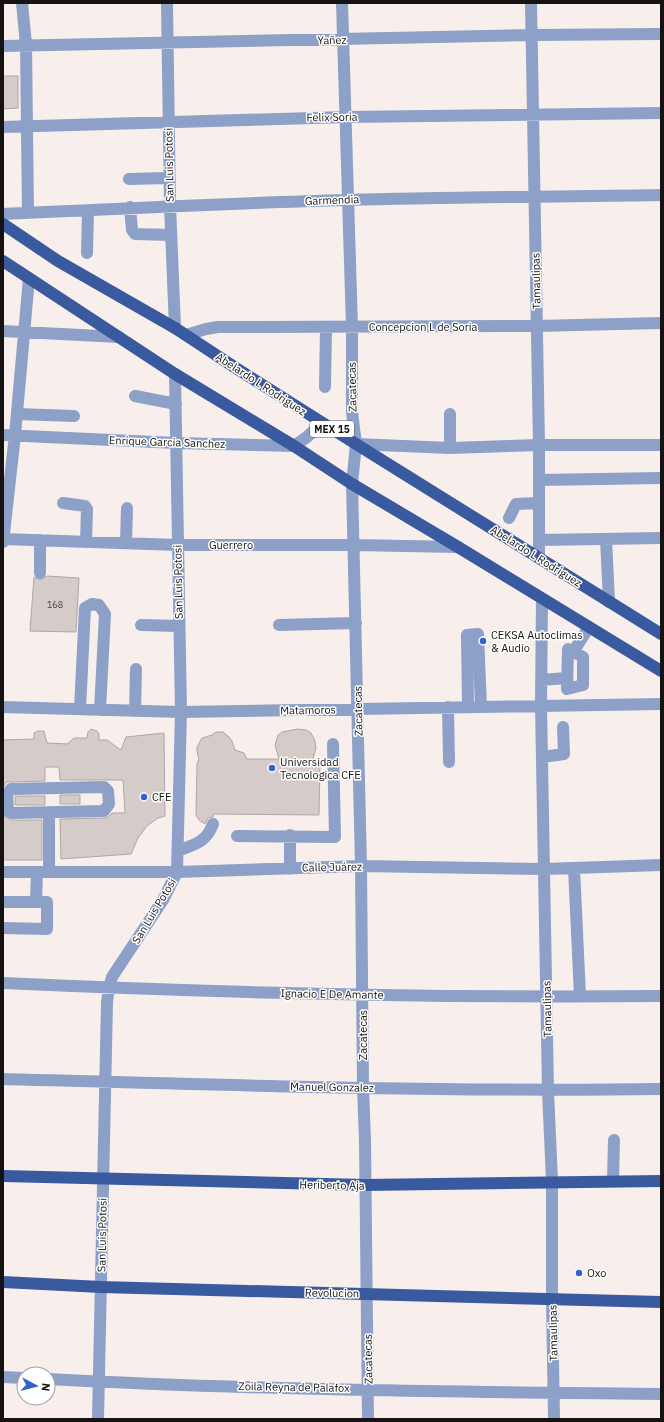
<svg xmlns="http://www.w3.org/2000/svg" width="664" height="1422" viewBox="0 0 664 1422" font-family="'IBM Plex Sans',sans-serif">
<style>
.building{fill:#d5ccca;stroke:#afa6a4}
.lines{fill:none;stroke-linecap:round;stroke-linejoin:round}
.minor{stroke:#8ca0c8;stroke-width:12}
.major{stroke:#3a5a9f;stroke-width:12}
.poi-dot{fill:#3262d1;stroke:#fff;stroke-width:1.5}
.labels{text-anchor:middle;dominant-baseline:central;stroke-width:3;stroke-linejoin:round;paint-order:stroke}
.number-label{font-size:9px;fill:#45403f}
.shield{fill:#fff;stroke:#5b5958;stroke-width:1}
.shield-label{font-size:10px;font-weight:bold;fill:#151211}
.street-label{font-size:11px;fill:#151211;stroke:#fff}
.poi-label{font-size:11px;fill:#151211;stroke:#fff;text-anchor:start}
</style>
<rect width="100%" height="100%" fill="#f8efed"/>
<path class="building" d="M3,76H18V108L3,109Z
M47,576L79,578L76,632L30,631L34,577L40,580Z
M91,729L97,731L99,734V740H107L121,750L126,737L164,733L165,816L158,818L147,826L138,838L131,854L61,859L60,819L104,818L108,817L112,813H125L123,780H60L59,767H45V781L11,782H7L3,787V740L34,739V733L38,731H44L47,743L67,744L74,738H87L88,732Z
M298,729L306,730L311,733L315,741L316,748L312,762H320L319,815L214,814L213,817L208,818L205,824L199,820L196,815L197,764L199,759L197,752V747L202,738L212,735L216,732H223L229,737L232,741L235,750L244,753L247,759H279L275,745L278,735L282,732Z
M60,795H80V804H60Z
M15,796H45V805H15Z
M3,816L12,820H42V860H3Z"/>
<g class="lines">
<path class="minor" d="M22,3L26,45L28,213
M167,3L170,205L175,328
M342,3L352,327V412L356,444L352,484L361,866L363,1088L365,1140L368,1419
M531,3L539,445V558
M3,46L532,35L661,34
M3,127L346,117L661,113
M129,179L169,178
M130,207L132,230L135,234L171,235
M3,214C118,209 232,203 347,200C451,197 556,197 661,195
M87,253L88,211
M3,331L119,337
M186,335L206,329L218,327L536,326L661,323
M325,387L326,327
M135,396L176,404
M17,414L74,416
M450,414V448
M3,435L176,443L294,446L307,437L322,423
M356,444L450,448L539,445H661
M539,480L661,478
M63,503L85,506L87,509L86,542
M509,518L516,504L539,503
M3,539L178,545H354L458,547
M606,539L609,602
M539,540L661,538
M3,542L15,435L29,278
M126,543L127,508
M40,573V540
M542,599L541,705L548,1091L552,1181V1300L554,1419
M141,625L179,626
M279,625L356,623
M568,649L583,657V685L567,689Z
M573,652L589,627
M541,680L567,678
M3,707L181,712L661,704
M448,707L449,762
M468,707L467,635L478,634L481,707
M80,709L85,608L92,604L99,605L105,614L100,710
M135,711L136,669
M542,757L564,754L563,727
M104,787L108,791L109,804L104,811L12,813L8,811L7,794L11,789Z
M49,813V872
M237,836L335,837L333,744
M178,851C194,844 206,843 213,824
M574,868L580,996
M290,869V835
M3,872H177L361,866L544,869L661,865
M3,902H47V929L3,928
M36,902L37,872
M3,983C222,993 442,998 661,996
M3,1079C222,1085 442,1092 661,1089
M613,1181L614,1140
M3,1377L24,1378
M48,1379C252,1390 457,1392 661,1394
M98,1419L107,1002L109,988L112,977L163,900L177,872L181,712L175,374"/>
<path class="major" d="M3,224L58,261L175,328L239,370L356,444L661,634
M3,261L175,374L294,446L352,484L458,547L661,671
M3,1176L365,1185L661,1181
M3,1282L101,1287L661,1302"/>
</g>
<g class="poi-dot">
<circle cx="483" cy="641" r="4"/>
<circle cx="272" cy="768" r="4"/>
<circle cx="144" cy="797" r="4"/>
<circle cx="579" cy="1273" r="4"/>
</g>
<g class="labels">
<g class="number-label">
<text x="55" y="604">168</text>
</g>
<rect class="shield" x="310" y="421" width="44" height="16" rx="3"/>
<g class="shield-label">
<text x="332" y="429">MEX 15</text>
</g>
<g class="street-label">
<text transform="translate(332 40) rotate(-1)">Yañez</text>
<text transform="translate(332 117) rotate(-1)">Felix Soria</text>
<text transform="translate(169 165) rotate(-91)">San Luis Potosi</text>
<text transform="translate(332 200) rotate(-2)">Garmendia</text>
<text transform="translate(536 281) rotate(-91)">Tamaulipas</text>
<text x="423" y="327">Concepcion L de Soria</text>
<text transform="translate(261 384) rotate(33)">Abelardo L Rodriguez</text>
<text transform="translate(352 387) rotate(-91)">Zacatecas</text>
<text transform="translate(167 442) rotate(2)">Enrique Garcia Sanchez</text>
<text x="231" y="545">Guerrero</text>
<text transform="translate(536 556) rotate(32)">Abelardo L Rodriguez</text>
<text transform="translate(178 582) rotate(-91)">San Luis Potosi</text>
<text transform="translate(308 710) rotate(-1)">Matamoros</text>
<text transform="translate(358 711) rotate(-91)">Zacatecas</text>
<text transform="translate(332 867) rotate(-1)">Calle Juárez</text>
<text transform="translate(154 911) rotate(-59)">San Luis Potosi</text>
<text transform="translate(332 994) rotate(1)">Ignacio E De Amante</text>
<text transform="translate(547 1009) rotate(-91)">Tamaulipas</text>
<text transform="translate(363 1035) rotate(-90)">Zacatecas</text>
<text transform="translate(332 1087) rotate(1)">Manuel Gonzalez</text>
<text transform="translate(332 1185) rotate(1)">Heriberto Aja</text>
<text transform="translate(102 1235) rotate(-89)">San Luis Potosi</text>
<text transform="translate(332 1293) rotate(1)">Revolucion</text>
<text transform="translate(553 1333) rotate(-91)">Tamaulipas</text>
<text transform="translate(368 1359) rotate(-91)">Zacatecas</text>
<text transform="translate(294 1387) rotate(1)">Zoila Reyna de Palafox</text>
</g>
<g class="poi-label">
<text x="491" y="635">CEKSA Autoclimas<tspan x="491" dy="13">&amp; Audio</tspan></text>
<text x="280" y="762">Universidad<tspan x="280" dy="13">Tecnologica CFE</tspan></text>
<text x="152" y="797">CFE</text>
<text x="587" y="1273">Oxo</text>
</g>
</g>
<rect width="664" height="1422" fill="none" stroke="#151211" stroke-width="8"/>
<g transform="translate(36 1386) rotate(97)"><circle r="19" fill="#ffffff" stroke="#a1a0a0"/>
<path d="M0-3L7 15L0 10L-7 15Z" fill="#3262d1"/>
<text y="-6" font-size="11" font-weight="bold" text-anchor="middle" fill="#151211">N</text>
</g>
</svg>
